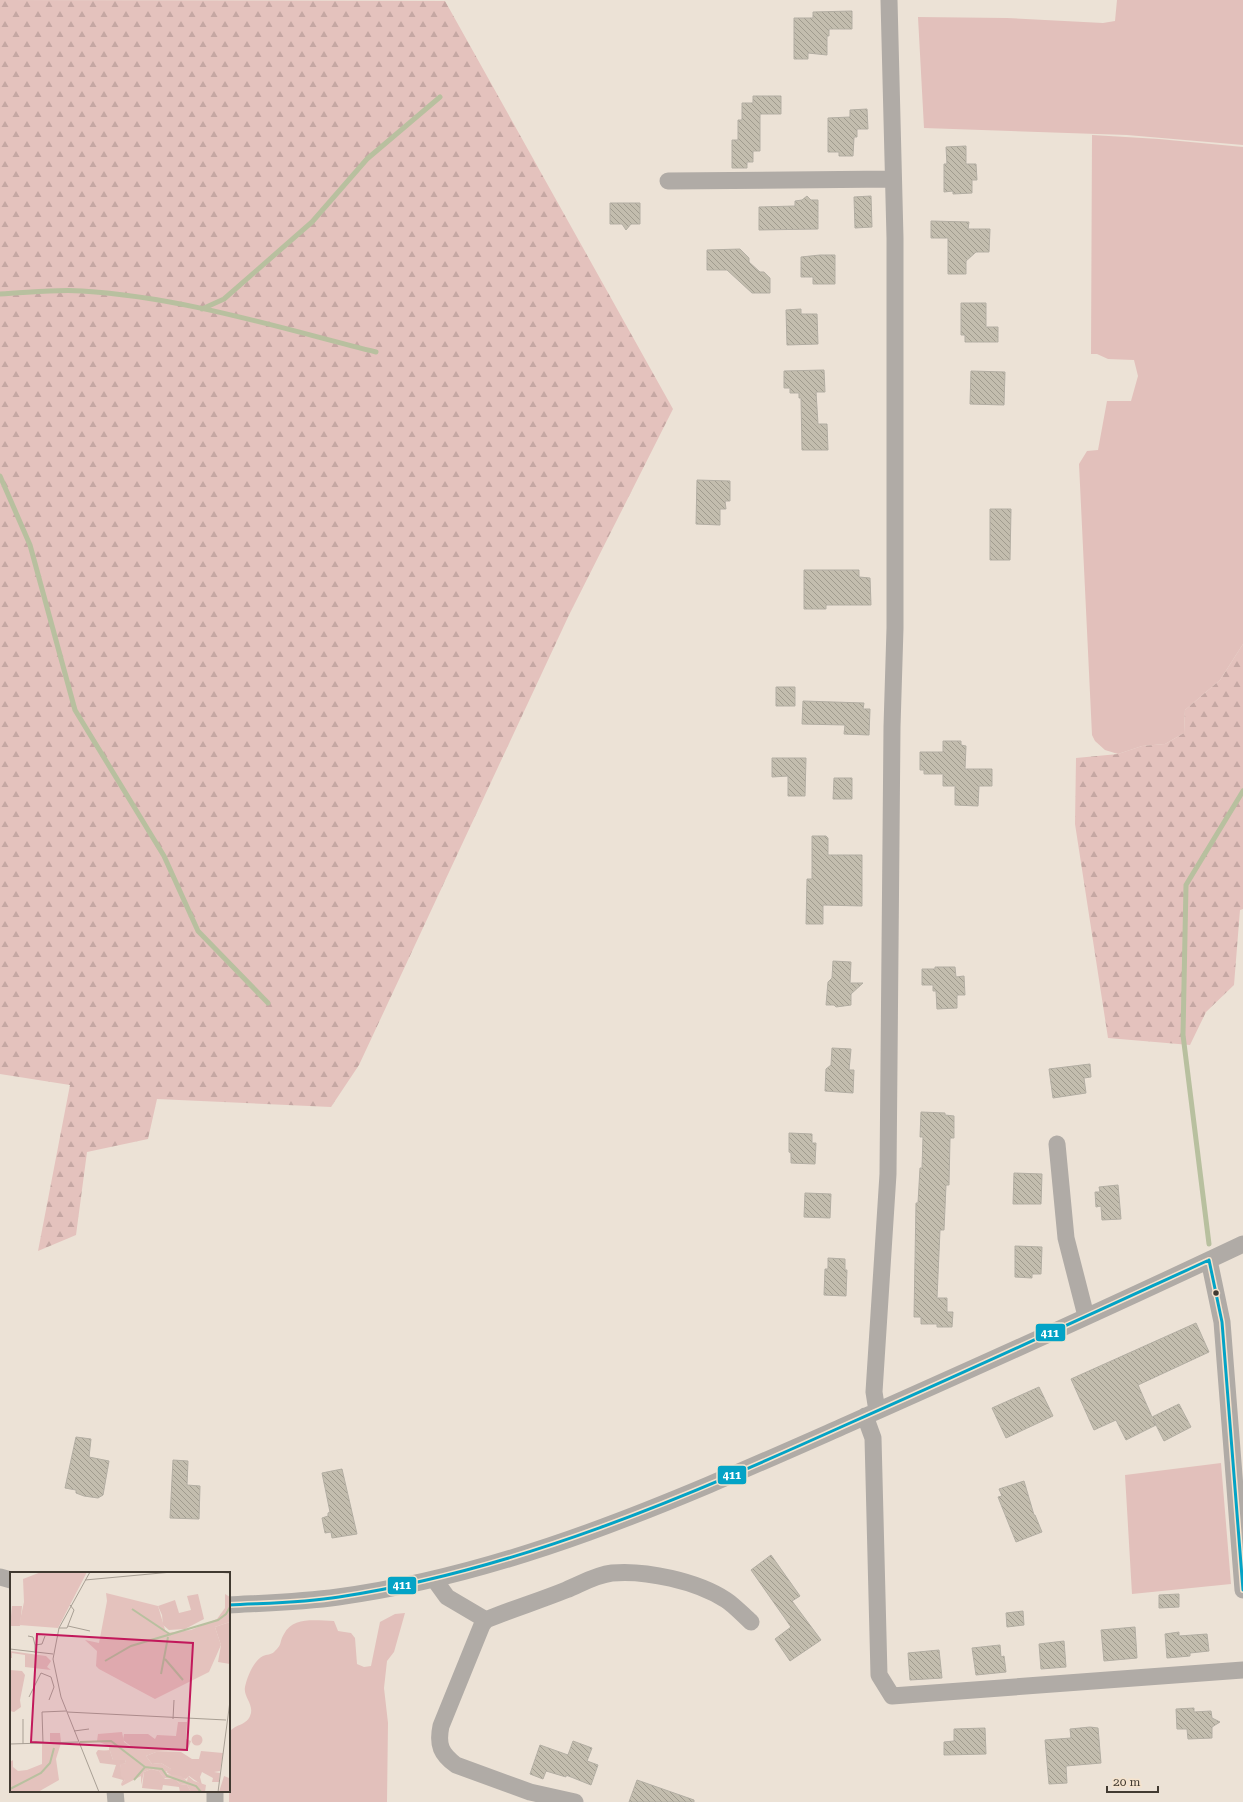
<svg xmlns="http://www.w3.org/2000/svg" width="1243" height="1802" viewBox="0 0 1243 1802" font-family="'Roboto Serif',serif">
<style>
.green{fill:#e2c0bb}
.forest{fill:url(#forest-firs)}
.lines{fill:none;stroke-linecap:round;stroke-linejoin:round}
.stream{stroke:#b8c09f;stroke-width:5}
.building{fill:url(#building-back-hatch);stroke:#b3aea3}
.minor{stroke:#b0aba6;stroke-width:17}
.bus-1-casing{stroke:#f5e3cd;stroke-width:6}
.bus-1{stroke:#03a3c6;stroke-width:3}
.bus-dot{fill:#413a31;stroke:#f5e3cd;stroke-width:1.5}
.inset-river{fill:none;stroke:#b8c09f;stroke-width:2}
.inset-road{fill:none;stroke:#a89f94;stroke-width:1}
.view{fill:#c2185b;fill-opacity:0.15;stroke:#c2185b;stroke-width:2}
.inset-edge{fill:none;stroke:#413a31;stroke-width:2}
.line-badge{stroke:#f5e3cd;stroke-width:1.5}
.badge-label{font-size:11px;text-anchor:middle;font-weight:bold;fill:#fff}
</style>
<defs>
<pattern id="forest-firs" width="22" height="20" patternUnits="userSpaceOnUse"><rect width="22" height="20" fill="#e4c2bd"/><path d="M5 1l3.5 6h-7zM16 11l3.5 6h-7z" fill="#c5a7a3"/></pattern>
<pattern id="building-back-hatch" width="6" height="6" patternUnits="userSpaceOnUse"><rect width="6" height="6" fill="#c3bdae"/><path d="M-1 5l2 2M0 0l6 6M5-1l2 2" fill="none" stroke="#a09b8e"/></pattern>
</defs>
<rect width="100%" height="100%" fill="#ece2d6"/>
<path class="green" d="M1117,0H1243V145L1127,135L924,128L918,17L1007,18L1103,23L1115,21Z
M1092,135L1159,139L1243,147V644L1220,680L1185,710L1184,733L1165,744L1142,746L1118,754L1105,750L1095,741L1092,735L1079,464L1087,451L1098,450L1107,401H1131L1138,376L1134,360L1108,359L1097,354H1091Z
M1221,1463L1231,1584L1132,1594L1125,1475Z
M405,1613L394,1652L387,1661L384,1688L388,1723L387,1802H229V1733C234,1724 246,1726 250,1716C255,1705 243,1697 245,1687C247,1677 254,1660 263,1656C267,1654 271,1655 274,1652C283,1644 279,1642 284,1634C293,1616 317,1621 334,1621L338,1631L351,1633L355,1638L357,1664L364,1667L371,1666L380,1622L395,1614Z"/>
<path class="forest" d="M0,0L445,1L673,409L569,615L359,1065L331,1107L157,1099L148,1139L87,1152L76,1235L38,1251L70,1085L0,1074Z
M1243,644V909L1240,910L1234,985L1206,1012L1190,1045L1108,1038L1075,824L1076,758L1118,754L1142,746L1165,744L1184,733L1185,710L1220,680Z"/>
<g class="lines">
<path class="stream" d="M0,294C27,293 55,289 82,291C182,297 280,328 376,352
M202,309L224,299L312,222L367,159L440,97
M0,476L30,545L75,710L164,856L198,931L268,1003
M1209,1244L1183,1035L1186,885L1243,791"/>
</g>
<path class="building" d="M852,11V29H829V36H827V55L808,53V59H794V18H813V12Z
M753,96H781V114H760V151H753V162H747V168H732V140H738V120H742V103H753Z
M867,109L868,129H857V137H854L853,156H839V152H828V118L850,117V110Z
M966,146V164H976L977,180H972V193L953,194V191L944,192V164H947L946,147Z
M807,196L811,200H818V229L759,230V207L795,206V201L802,200Z
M871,196L872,227L855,228L854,197Z
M610,203H640V224H631L626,230L622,224H610Z
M931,221L969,222L968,229H990L989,252H976L966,261V274H948V238H931Z
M740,249L749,258V262L760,272H764L770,278V293H752L727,270H707V250Z
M820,255H835V284H813V277H801V257Z
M961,303H986V327H998V342H965V335H961Z
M801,309V314H817L818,344L787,345L786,310Z
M824,370L825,392H816L818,424H827L828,450H802L801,398H799V393H790V388H784V371Z
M971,371L1005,372L1004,405L970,404Z
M697,480L730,481V501H725L726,509H720V525L696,524Z
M990,509H1011L1010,560H990Z
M804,570H859V577L870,578L871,605H826V609H804Z
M776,687H795V706H776Z
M803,701L864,703L863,709H870L869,735L844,734L845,725L802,724Z
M943,741H961V745L966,746L965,769H992V786H979L978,806L955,805V786H943V774H924V770H920V752H943Z
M772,758H806L805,796H788V776L772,777Z
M834,778H852V799H833Z
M812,836H826L828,838V855H862V906L823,905V924H806L807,879H812Z
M833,961L851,962L850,983H863L851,994V1005L836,1007L834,1005H826L828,982L832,978Z
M935,967H955L956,977L964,976L965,995H957V1008L937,1009L936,991H933V985H922V969H935Z
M832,1048L851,1049L849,1070H854L853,1093L825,1091L826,1069L831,1065Z
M1090,1064L1091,1077L1084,1078L1086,1093L1053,1098L1049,1069Z
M921,1112L945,1113V1115L954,1116V1138H950L949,1185H946L944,1230H940L937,1298H947V1312H953L952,1327H937V1324H921V1317H914L916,1203H918L920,1168H922L923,1137H920Z
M789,1133L812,1134V1143H816L815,1164L791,1163V1153L789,1152Z
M1014,1173L1042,1174L1041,1204H1013Z
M1118,1185L1121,1219L1102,1220L1101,1206L1096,1207L1095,1192H1100L1099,1187Z
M805,1193L831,1194L830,1218L804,1217Z
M1015,1246L1042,1247L1041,1274H1032V1278L1015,1277Z
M828,1258L845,1259V1270H847L846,1296L824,1295L825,1269H828Z
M1196,1323L1209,1352L1138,1385L1152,1417L1179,1404L1191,1427L1164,1441L1153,1419L1156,1425L1126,1440L1116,1420L1094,1430L1071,1379Z
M1039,1387L1053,1416L1006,1438L992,1408Z
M76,1437L91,1439L89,1457L109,1461L103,1495L98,1498L84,1496L76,1493V1490L65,1488Z
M173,1460L188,1461L187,1485L200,1486L199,1519L170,1518Z
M342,1469L357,1534L332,1538L331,1532L325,1533L322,1518L328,1516V1513L330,1512L322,1473Z
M1024,1481L1034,1515H1035L1042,1532L1016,1542L998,1497L1002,1496L999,1489Z
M771,1555L800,1596L792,1601L821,1640L790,1661L775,1639L791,1627L751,1570Z
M1179,1594V1607L1159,1608V1595Z
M1023,1611L1024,1625L1007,1627L1006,1613Z
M1135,1627L1137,1658L1104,1661L1101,1630Z
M1179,1632V1636L1207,1634L1209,1651L1190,1653V1656L1167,1658L1165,1634Z
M1064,1641L1066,1667L1041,1669L1039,1644Z
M1000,1645L1001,1657L1004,1656L1006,1672L976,1675L972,1648Z
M939,1650L942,1678L910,1680L908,1653Z
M1194,1708V1712L1211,1711L1212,1718L1220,1722L1212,1727V1738L1188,1739L1187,1729H1177L1176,1709Z
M1090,1727L1098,1728L1101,1763L1066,1766L1067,1783L1049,1784L1045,1740L1071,1738L1070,1729Z
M985,1728L986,1754L944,1755V1742L954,1741V1729Z
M573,1741L592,1748L587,1761L598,1765L591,1785L566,1775V1777L546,1771L543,1779L530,1774L540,1745L568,1755Z
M637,1780L694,1800V1802H629Z"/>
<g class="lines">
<path class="minor" d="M668,181L893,179
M1057,1144L1066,1238L1086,1316
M1209,1260L1222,1322L1243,1590
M877,1411L874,1392L888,1174L892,727L895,628V238L889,0
M865,1416L873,1438L879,1675L892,1696L1243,1670
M0,1577L11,1580
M434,1579L447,1597L486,1620
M229,1605C265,1603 302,1602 338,1597C516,1573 683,1497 846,1425C979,1366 1112,1306 1243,1244
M115,1791L116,1802
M215,1802V1791
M575,1802L530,1792L456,1765C441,1754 437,1745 441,1726L482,1625L486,1620C512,1609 539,1601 566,1590C581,1584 595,1575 612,1573C646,1570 697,1581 726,1600C735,1606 743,1615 751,1622"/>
<defs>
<path id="bus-1" d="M1209,1260L1222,1322L1243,1590
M229,1605C266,1603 303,1603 339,1597C518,1570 686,1497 850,1423C970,1370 1089,1315 1209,1260"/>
</defs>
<use href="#bus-1" class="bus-1-casing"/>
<use href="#bus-1" class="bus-1"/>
</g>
<circle class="bus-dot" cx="1216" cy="1293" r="3.5"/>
<g transform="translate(10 1572)">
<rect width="220" height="220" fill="#ece2d6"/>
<path d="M188,22L194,47L175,57L159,58L153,53L152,43L148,34L165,28L169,41L181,38L177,24ZM2,34H12L10,54H0ZM220,50V92L208,90L211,73L205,55ZM0,79L36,84L41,89L37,95L41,98L15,95V83L2,81V86H0ZM0,98L12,99L15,103L10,128L11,135L4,140L0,139ZM168,150H177L176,167L181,169L177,179L124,177L113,168L114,162H138L145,167L147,163L166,164ZM40,161H50L51,170H40ZM181.5 168a5.5 5.5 0 1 1 11 0a5.5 5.5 0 1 1-11 0ZM88,178L100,179L103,188H115L116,191L110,193L115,208L111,212L113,208L102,205L106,193L90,191L86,181ZM191,179L213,181L210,199L204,200L210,201L209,210H202L203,206L192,200L190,205L192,213L179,204L176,207L161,203L156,200L161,197L151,191L142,192L136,184L146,180H171L182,187H189ZM141,197L149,199L155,207H165L170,212L177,213L181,220H170L169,215L153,213L152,218L132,216L134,200ZM214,204L219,206L220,220H209Z" fill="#e2c0bb"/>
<path d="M31,0H77L48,56L9,53L14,30L13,7ZM96,21L148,34L156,61L181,58L207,47L215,36V22L220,25V50L205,55L211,73L199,100L145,127L89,97L86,94L87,79L75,68L89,71L97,29ZM112,160L114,170L124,177L172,179L146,180L136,184L142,192L151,191L161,197V199H156L157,202L171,204L177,209L178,204L184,209L196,213L195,220H181L177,213L170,212L165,207L154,206L149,199L141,197L134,200L131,213V204L112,214L111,212L115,208L111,204L110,192L116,191L115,188H103L100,179H93L99,178V174L87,169L88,162ZM51,171L46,187L49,208L28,220H0V190L3,188V195L8,199L17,198L32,192V172Z" fill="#e4c2bd"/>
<path class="inset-river" d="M122,37L161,63M155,87L173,108M95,89L121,74L208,48L216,42L220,35M151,102L158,65M70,170L101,169L135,195M124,208L135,195L152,197L157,204L186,214L191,220M0,217L31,201L40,191L44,176"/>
<path class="inset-road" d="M80,0L49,56L43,87L51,125L89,220M206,0L220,1M75,8L162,0M0,38V10M58,54L80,59M49,56H57L64,38L60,33M18,64L23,65L25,73M0,77L43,82M25,81V73L32,72L35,64M19,125L31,101L41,105L44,115L39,128M57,140L216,148M13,147V172M163,147L164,128M64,159L79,157M33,171L32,140L56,139M0,172L68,170M208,220L220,129"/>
<path class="view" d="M27,62L183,71L177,178L21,170Z"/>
<rect width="220" height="220" class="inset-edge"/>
</g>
<g class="line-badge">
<rect x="1035" y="1323" width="31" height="19" rx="4" fill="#03a3c6"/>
<rect x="717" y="1465" width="30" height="20" rx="4" fill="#03a3c6"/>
<rect x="387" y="1576" width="30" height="19" rx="4" fill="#03a3c6"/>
</g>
<g class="badge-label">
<text x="1050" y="1337">411</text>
<text x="732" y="1479">411</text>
<text x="402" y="1589">411</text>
</g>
<path d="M1107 1786v6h51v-6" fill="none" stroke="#413a31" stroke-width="2"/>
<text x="1113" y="1786" font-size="12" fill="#413a31" stroke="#f5e3cd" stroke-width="3" paint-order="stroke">20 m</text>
</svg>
